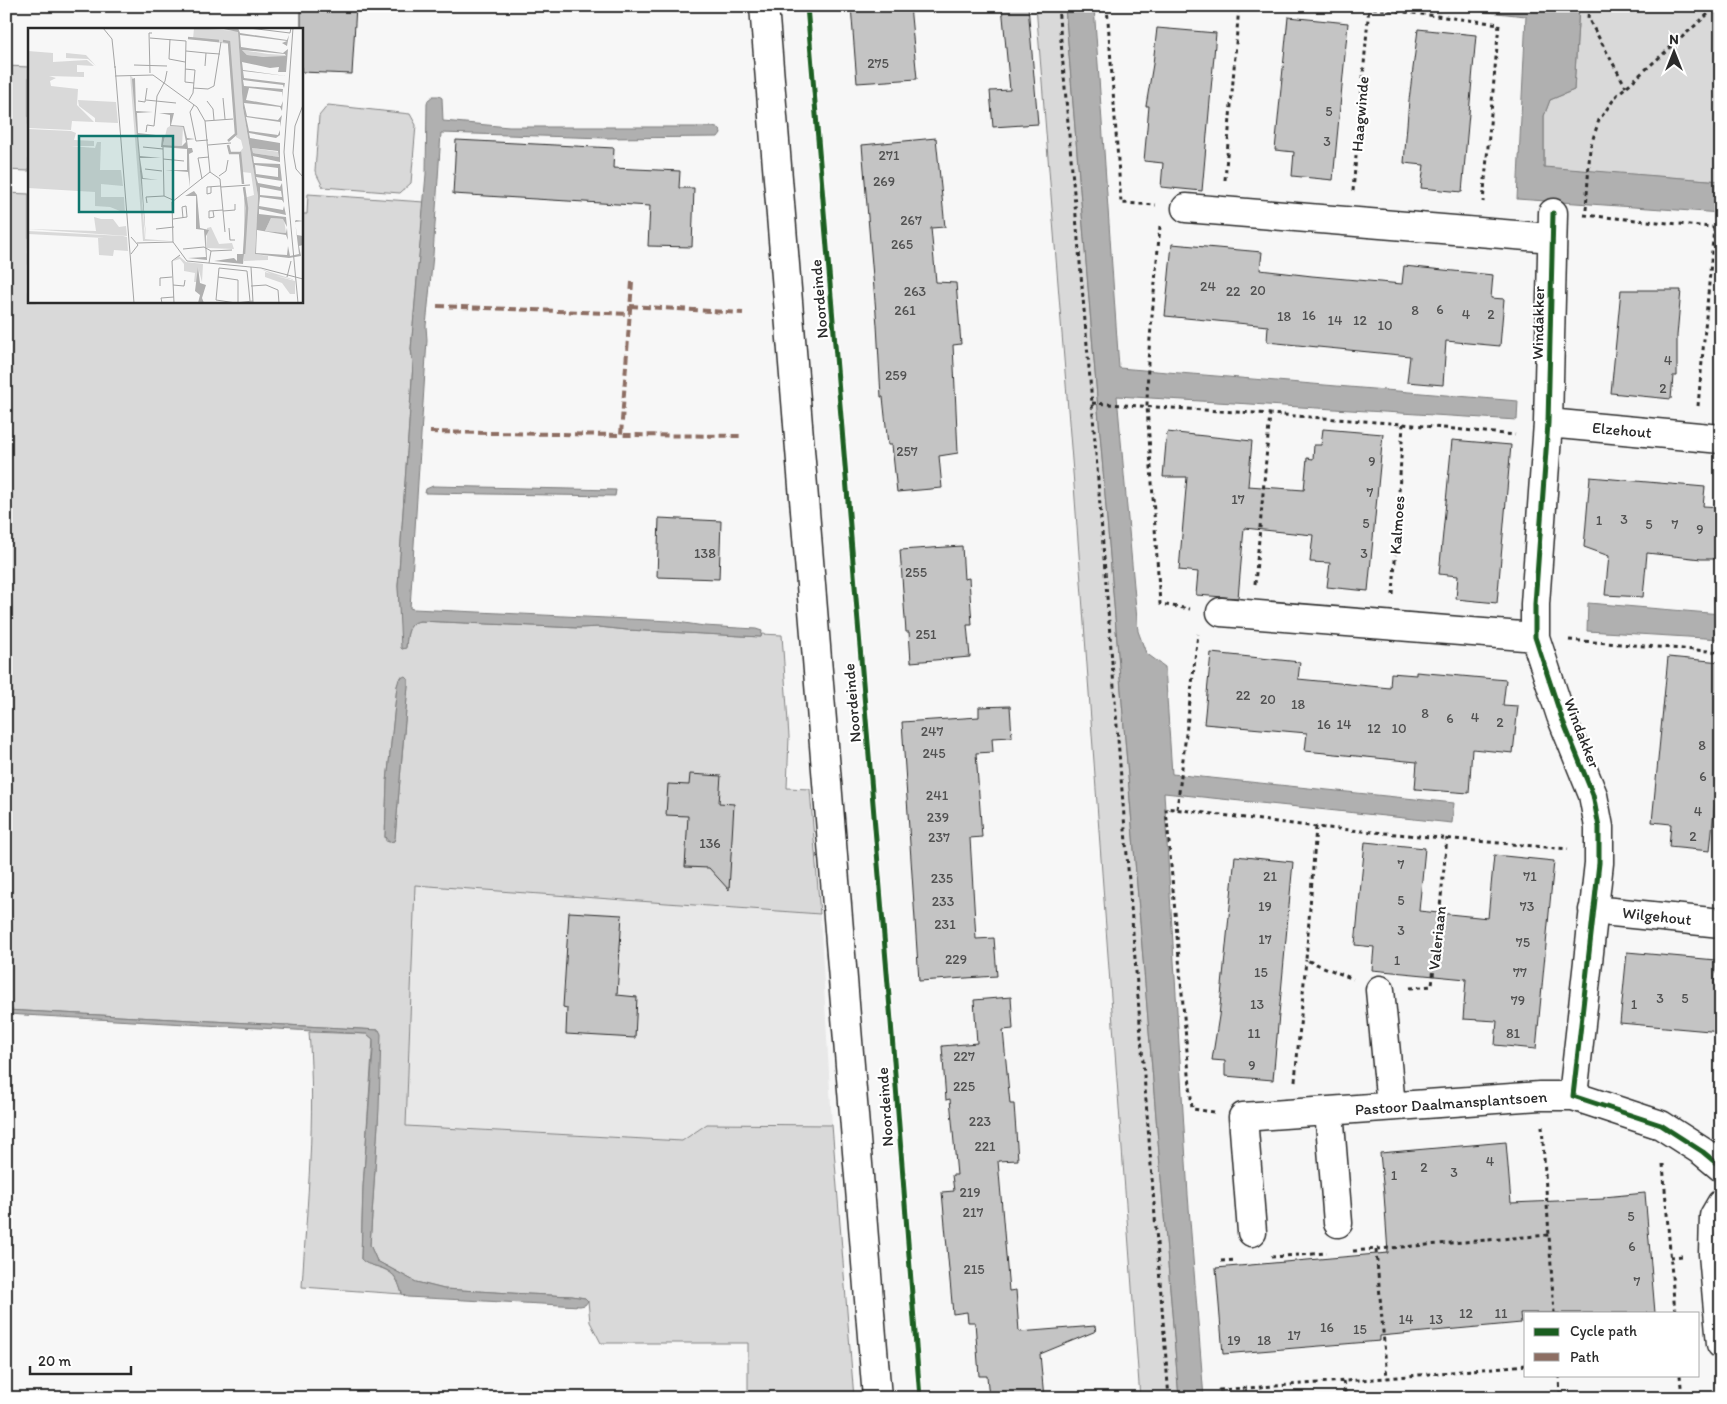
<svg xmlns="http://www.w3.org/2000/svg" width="1727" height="1404" viewBox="0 0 1727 1404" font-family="Itim,sans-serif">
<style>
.built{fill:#e8e8e8}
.green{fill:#d9d9d9;stroke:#828282;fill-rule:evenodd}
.water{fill:#b0b0b0;stroke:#7b7b7b}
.building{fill:#c4c4c4;stroke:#2b2b2b}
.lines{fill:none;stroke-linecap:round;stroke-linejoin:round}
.minor-casing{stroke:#2b2b2b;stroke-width:31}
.tertiary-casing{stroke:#2b2b2b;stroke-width:31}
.secondary-casing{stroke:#2b2b2b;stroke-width:31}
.path{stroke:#2b2b2b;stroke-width:3;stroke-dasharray:4 4;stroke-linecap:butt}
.minor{stroke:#fff;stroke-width:28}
.tertiary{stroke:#fff;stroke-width:28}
.secondary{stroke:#fff;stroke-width:28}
.quiet{stroke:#8d6e63;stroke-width:4;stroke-dasharray:8 4;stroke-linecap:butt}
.cycleway-casing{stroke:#fff;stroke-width:8}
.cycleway{stroke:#1b5e20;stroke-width:5}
.labels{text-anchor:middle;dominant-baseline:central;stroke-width:4.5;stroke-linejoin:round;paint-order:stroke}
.number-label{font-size:14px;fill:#515151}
.street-label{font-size:16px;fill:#2b2b2b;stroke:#fff}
.inset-river{fill:none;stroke:#b0b0b0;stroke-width:2.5}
.inset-road{fill:none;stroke:#a5a5a5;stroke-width:1}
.view{fill:#0f766e;fill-opacity:0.15;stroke:#0f766e;stroke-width:2.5}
.inset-edge{fill:none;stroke:#2b2b2b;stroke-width:2.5}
</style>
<rect width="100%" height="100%" fill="#f7f7f7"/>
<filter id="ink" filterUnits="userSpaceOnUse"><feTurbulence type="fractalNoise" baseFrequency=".02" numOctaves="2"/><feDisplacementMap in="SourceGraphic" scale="10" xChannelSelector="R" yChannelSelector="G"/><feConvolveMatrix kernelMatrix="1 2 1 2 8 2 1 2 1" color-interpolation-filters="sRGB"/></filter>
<g filter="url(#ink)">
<path class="built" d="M415,885L820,914L832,1125L707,1124L682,1141L406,1126Z"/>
<path class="green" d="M1036,6H1065L1179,1398H1140L1074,485Z
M1579,6H1721V181L1544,168V116L1550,100L1574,90Z
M6,66L29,67V171L6,170Z
M328,105L410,114L416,125L411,183L400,193L323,187L315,171L319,116Z
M6,193L29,194V301H301V214H307L308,194L424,202L411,349L413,364L398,586L402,649L406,647C407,637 407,623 420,621L579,628L599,627L627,630L761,637V634L782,635L789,737L787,788L810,789L820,914L415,885L406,1126L682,1141L707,1124L832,1125L854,1398H748V1343H601L590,1322L588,1301L585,1298L572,1296L527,1294L444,1289L416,1282L377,1261L370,1245L378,1124L379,1030L6,1010ZM401,677L408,679V686L395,838L394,841L389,842L386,841L385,837L387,782L397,686Z
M309,1032L367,1034L373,1039L363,1187L361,1259C366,1264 369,1264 375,1266C393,1271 398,1278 402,1294L302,1287C307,1203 316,1117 309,1032Z"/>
<path class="water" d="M1065,6H1094L1119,368L1518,401L1517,420L1117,396L1138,631L1146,653L1165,667L1172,774L1454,803L1452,823L1164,793L1188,1195L1204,1398H1179Z
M1429,6H1579L1574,90L1550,100L1544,116V167L1721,181V213L1517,199L1526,16Z
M433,96H439L442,98L443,121L509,127H713L720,129L721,133L718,137L606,138L441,133L433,255L426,326L427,340L410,608L413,609L671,621L704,626L756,629L762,631L761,637L627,630L599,627L579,628L420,621C407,623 407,637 406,648L402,649L401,648L398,586L413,364L411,349L426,174L427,104L428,100Z
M433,486L616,490L615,496L425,493L426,489Z
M1588,603L1721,614V639L1587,631Z
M405,676L408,679V686L395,838L394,841L389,842L385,837L387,782L397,686L399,679Z
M6,1010L379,1030L381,1034L379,1109L370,1245L377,1261L416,1282L444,1289L527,1294L572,1296L585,1298L588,1301L585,1305L580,1306L407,1297L402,1294C397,1277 394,1271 375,1266C369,1264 366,1264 361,1259L363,1187L373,1049V1039L367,1034L6,1014Z"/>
<path class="building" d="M301,6H356L352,74L301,72Z
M851,6H910L917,79L857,83Z
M1002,6H1028L1038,124L993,127L990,91L1010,90Z
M1288,17L1348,23L1333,180L1292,176L1294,152L1275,150Z
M1157,28L1216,33L1202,191L1161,187L1163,163L1144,161L1149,106H1146L1153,64Z
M1418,29L1476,35L1462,192L1421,188L1424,165L1404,163L1409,100Z
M936,138L945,227L931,228L936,282L956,283L961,344L953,345L958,453L939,456L942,488L897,492L892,445H888L883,397H881L877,325L862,145Z
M456,140L614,148L613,168L680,171L679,188H694L692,247L648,246L650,206L453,194Z
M1172,244L1262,252L1260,270L1312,276L1402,284L1404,266L1493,275L1491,298L1504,299L1500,346L1446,341L1443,385L1407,382L1410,356L1267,342L1268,326L1165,316Z
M1621,290H1681L1677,336V376H1673L1671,399L1611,393Z
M1323,429L1383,434L1368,591L1327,587L1330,563L1310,562L1313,535L1244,528L1238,598L1196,595L1198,572L1179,570L1187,477H1163L1167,432L1252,441L1248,486L1304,490L1307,458L1313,459L1314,445H1321Z
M1452,440L1511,445L1497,603L1456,599L1458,576L1439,574Z
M1590,477L1705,487L1703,506L1721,507V559H1701L1647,553L1643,597L1605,595L1609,556L1584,547Z
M659,518L721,521L719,579L657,577Z
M962,546L964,579L969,578L972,625H967L970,657L911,662L909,632H906L900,550Z
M1211,653L1300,662L1298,679L1390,688L1391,673L1416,675V672L1506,680L1503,705L1518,706L1513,753L1472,749L1469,793L1415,789L1417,762L1305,751L1307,733L1204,724Z
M1668,657L1721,662V740L1710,851L1669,847L1671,824L1652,822Z
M1010,706L1012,737L992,738L993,752L976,753L982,837L970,838L976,939L994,938L997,976L919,981L902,722L979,717V707Z
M690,774L721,776L719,803L734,804L729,890L709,868L685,867L688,816L666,815L668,784L689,785Z
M1365,842L1425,848L1419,911L1488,918L1494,855L1554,861L1536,1049L1495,1045L1497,1021L1463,1019L1466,979L1372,970L1374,947L1355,945Z
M1235,856L1293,862L1273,1080L1225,1076V1061L1212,1060L1219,1016Z
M569,912L622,915L617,995L637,997L635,1038L566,1034L567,1008L563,1007Z
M1627,952L1716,960L1714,984L1721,985V1032L1620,1023Z
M1011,997L1013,1029L1003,1030L1010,1104H1014L1018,1160L998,1161L1009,1291L1016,1290L1019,1332L1095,1326L1096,1331L1040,1354L1044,1398H989L987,1376H979L975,1322H968L967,1312L953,1314L942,1192L954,1191L952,1175H957L950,1099L946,1100L942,1046L977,1043L974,1000Z
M1506,1142L1511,1203L1604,1199V1197L1645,1193L1655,1313H1520L1521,1323L1380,1336V1341L1223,1354L1216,1268L1388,1253L1384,1194L1380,1153Z"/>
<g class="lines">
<defs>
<path id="minor" d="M1186,208L1552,238
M1553,213L1548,423L1535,604V637L1561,716L1593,795L1599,827V863L1573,1096L1661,1125L1703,1152L1721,1167
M1548,423L1721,439
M1221,612L1535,637
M1593,910L1721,923
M1380,990L1391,1106
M1329,1111L1338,1223
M1252,1232L1243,1117L1540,1096H1573"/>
<path id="tertiary" d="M1721,1204L1714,1216L1713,1254L1721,1344"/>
<path id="secondary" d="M764,6L877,1398"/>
</defs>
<use href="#minor" class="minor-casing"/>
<use href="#tertiary" class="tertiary-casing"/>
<use href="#secondary" class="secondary-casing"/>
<path class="path" d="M1058,6L1092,403L1169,1398
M1107,6L1121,203L1156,205
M1357,6L1499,24L1483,202
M1589,6L1588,18L1626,87
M1225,180L1239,6
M1353,191L1369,7
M1586,210L1590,148L1599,120L1617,95L1717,6
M1584,215L1721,228
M1160,226L1148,361L1147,406L1160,604L1190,609
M1092,403L1270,414L1403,424L1515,435
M1698,406L1714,228
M1255,584L1270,414
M1393,595L1403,424
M1569,640L1721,652
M1177,809L1198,634
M1316,827L1306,960L1353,979
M1410,988L1432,986L1447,838
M1295,1081L1306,960
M1214,1112L1192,1109L1166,808L1316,827L1568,849
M1542,1126L1554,1313
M1663,1164L1675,1313
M1376,1250L1387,1378
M1353,1251L1549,1235
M1271,1257L1327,1253
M1670,1257L1683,1256
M1221,1261L1237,1260
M1559,1375L1560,1398
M1680,1375L1682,1398
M1343,1381L1346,1398
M1220,1398L1219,1390L1387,1378L1526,1365
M1675,1398L1682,1397"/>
<use href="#minor" class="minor"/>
<use href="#tertiary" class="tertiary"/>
<use href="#secondary" class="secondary"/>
<path class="quiet" d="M632,282L621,435L743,436
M437,306L630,314
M630,306L743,313
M430,432L621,435"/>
<defs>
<path id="cycleway" d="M807,6L890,1009L920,1398
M1553,213L1548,423L1535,604V637L1561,716L1593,795L1599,827V863L1573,1096L1661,1125L1703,1152L1721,1167"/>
</defs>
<use href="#cycleway" class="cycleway-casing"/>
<use href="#cycleway" class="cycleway"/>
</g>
</g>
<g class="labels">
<g class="number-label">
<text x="878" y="63">275</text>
<text x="1329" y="111">5</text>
<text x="1327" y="141">3</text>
<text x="889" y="155">271</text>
<text x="884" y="181">269</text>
<text x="911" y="220">267</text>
<text x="902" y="244">265</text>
<text x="1208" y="286">24</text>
<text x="1258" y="290">20</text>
<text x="915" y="291">263</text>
<text x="1233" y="291">22</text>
<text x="1440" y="309">6</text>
<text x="905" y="310">261</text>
<text x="1415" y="310">8</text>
<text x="1466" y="314">4</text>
<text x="1491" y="314">2</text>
<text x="1309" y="315">16</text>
<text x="1284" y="316">18</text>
<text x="1335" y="320">14</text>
<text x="1360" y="320">12</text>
<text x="1385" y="325">10</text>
<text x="1668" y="360">4</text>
<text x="896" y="375">259</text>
<text x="1663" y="388">2</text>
<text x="907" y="451">257</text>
<text x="1372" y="461">9</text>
<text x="1370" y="492">7</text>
<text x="1238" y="499">17</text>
<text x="1624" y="519">3</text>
<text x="1599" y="520">1</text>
<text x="1366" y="523">5</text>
<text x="1649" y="524">5</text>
<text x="1675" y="524">7</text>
<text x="1700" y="529">9</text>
<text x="705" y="553">138</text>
<text x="1364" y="553">3</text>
<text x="916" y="572">255</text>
<text x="926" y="634">251</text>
<text x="1243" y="695">22</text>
<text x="1268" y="699">20</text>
<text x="1298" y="704">18</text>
<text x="1425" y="713">8</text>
<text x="1475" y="717">4</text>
<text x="1450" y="718">6</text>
<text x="1500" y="722">2</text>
<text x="1324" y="724">16</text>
<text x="1344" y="724">14</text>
<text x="1374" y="728">12</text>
<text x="1399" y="728">10</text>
<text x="932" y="731">247</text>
<text x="1702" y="745">8</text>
<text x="934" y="753">245</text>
<text x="1703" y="776">6</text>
<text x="937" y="795">241</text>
<text x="1698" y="811">4</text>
<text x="938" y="817">239</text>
<text x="1693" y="836">2</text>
<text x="939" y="837">237</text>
<text x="710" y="843">136</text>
<text x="1401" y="864">7</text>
<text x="1270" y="876">21</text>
<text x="1530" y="876">71</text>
<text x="942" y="878">235</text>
<text x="1401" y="900">5</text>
<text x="943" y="901">233</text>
<text x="1265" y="906">19</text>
<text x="1527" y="906">73</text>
<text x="945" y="924">231</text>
<text x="1401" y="930">3</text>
<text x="1265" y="939">17</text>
<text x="1523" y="942">75</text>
<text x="956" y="959">229</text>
<text x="1397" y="960">1</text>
<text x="1261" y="972">15</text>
<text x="1520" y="972">77</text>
<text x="1660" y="998">3</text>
<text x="1685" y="998">5</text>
<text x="1518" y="1000">79</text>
<text x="1257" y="1004">13</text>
<text x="1634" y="1004">1</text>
<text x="1254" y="1033">11</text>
<text x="1513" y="1033">81</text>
<text x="964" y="1056">227</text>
<text x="1252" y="1065">9</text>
<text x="964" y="1086">225</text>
<text x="980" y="1121">223</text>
<text x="985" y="1146">221</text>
<text x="1490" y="1161">4</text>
<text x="1424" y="1167">2</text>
<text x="1454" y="1172">3</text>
<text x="1394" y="1175">1</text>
<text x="970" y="1192">219</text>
<text x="973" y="1212">217</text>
<text x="1631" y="1216">5</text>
<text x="1632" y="1246">6</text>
<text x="974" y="1269">215</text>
<text x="1637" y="1281">7</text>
<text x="1466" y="1313">12</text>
<text x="1501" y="1313">11</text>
<text x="1406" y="1319">14</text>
<text x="1436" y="1319">13</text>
<text x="1327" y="1327">16</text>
<text x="1360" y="1329">15</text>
<text x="1294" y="1335">17</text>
<text x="1234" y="1340">19</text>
<text x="1264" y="1340">18</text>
</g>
<g class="street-label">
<text transform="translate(1360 114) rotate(-85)">Haagwinde</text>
<text transform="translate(819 299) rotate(-95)">Noordeinde</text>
<text transform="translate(1538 323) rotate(-89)">Windakker</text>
<text transform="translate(1622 430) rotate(5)">Elzehout</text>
<text transform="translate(1397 525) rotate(-86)">Kalmoes</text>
<text transform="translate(852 703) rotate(-95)">Noordeinde</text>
<text transform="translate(1582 733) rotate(69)">Windakker</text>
<text transform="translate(1657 916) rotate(6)">Wilgehout</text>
<text transform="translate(1437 938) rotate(-84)">Valeriaan</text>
<text transform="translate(1451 1103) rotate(-4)">Pastoor Daalmansplantsoen</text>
<text transform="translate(885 1107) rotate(-94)">Noordeinde</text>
</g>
</g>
<g transform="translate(28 28)">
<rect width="275" height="275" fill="#f7f7f7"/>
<path d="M166,0L210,3L215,80L230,168L227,226L240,228V232L216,233V170L226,167L223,145L214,144L211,125L215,120L213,112L208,109L200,16L165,11ZM214,22L240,26L258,27L257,30L236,29L219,27ZM0,23L25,25V34L59,32L66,38L49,37V44H56V49L21,48L28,50L22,53L23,58L50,61L49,77L66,94L44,93L43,102L0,100ZM38,25L58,27L68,38L60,31L38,30ZM102,47L105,50L117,211L142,213H115ZM50,72L88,74L90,95L67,94V90L51,78ZM142,98L155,99L154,118L135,117L139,100ZM0,101L43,103L48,105L46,112L66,113V118H43L67,120L69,114H73L72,142H93L95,158L73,156V169H96L97,185L82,179L67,178V164L0,160ZM224,120L251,124V129L225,125ZM66,189L73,191L72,203L73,191H85L91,199L98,198L99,208L0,201L68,203ZM243,190L256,191L258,205L237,203ZM183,199L191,216L204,215L206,221L179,220V200ZM0,203L95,208L99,209L100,223L86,222L85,228L71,227L70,210H76L0,206ZM151,228L158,234L175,236L174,254L170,239V254H166L167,245L156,243V236L152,231L145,233ZM233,241L267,252L248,248L267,253V266H262L254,255L237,249V244L243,246Z" fill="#d9d9d9"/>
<path d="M191,0H210L212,5L259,12L261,7L259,18L254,15L259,13L212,7L213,19L255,25L260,21L258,44H250L251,39L242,40L214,34L215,42L258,48L215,43L216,50L257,55L256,60L255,57L215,52L216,58L255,61L254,69V64L221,60L218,72L253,78L255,73L254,83L252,79L216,75L219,88L250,92L254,87L252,99V94L218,89L221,103L250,107L252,102V107L248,110L221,105L222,110L252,115V134L225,128L226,135L252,136L254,153L228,149L230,155L252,159L254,155L256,175L254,172L232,169L231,178L255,182L256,178L258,187L231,181V186L258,189L259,199L255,191L243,190L237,203L258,205L259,200L260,212L258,207L229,202L228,225L259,227L260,218L262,228L271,226L267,193L268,192L275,193L267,194L269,207L275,208V217L271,218L273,228L261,230L227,226L230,168L215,80L210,4ZM214,22L257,26L258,28L236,29L219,27ZM224,120L250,123L251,129L225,125ZM227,137L250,140V149L228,146ZM232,159L253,163L254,169L232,167ZM107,50L108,83L125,84L109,85L110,105L137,108L135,117L154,118L158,114L155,99L142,98V87L131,85H146L143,97L156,98L159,110L167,111L159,112L160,120H164L165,124L161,126L162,159L160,144L137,142H159V121L133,119L134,109L110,107L112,128L133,130H112L115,150L130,152L114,151L118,212L104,51ZM166,163L169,167L172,200L181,202L178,208L179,232L160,230L178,229L176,202L168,201V168H157ZM209,226H216L215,236L186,233L206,230L209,233ZM170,239L172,255L178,257L174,270L176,275H170L172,267L167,263Z" fill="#b0b0b0" fill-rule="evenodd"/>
<path class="inset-river" d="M160,10L191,13M195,13L201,14L208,106L200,113M200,117L202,125H212L215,156M216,159L219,180L216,226"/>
<path class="inset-road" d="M75,0L84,11L87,40M221,0L262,5L263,0M265,0L256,124L270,275M122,10L158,13L157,54L166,55M142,11L141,31L157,34M158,23L178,25M106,37L139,38M87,38L106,275M177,38L178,25L192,26M157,41L167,42L165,65L161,72M122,45L121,5H124M87,48L125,47L169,79L177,93L182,144L144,174L145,214M165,60L180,61L186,58L193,14M195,70L197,91M118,72L148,75M110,73L117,74L119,60M179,73L185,81L186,92M166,77L162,84L168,113L180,112M275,77L267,98L265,125L268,141L275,149M177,93L205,91M118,104L119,97L126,98L129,68L137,53L139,43M180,117L203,115M115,119L135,121M135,119L136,168L145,172M135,131L156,133M117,141L134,143M182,144L192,151L197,204M191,148L198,143L200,132M174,151L170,130L181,129M183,159V165L179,166V159L193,158M193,159L222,157M119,175L118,169L136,168M185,183L186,189L181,190V183L195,182M195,183L207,182V176M145,191L159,189L158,178L154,179L155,190M201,200L202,212H207M128,201L146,199M103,209L110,217L103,226M145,214L159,233L233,240L275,251M109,215L145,214M155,221L176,219L183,223M181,235L183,223L204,222M223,239L225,274M190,249L210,252V274M259,249L263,233M145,257L156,258L157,252M132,258V250L144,249M223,258L238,257L250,262L251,275M222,273L219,243L191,240L188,272L208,275L225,273M134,275L133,270L146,269M146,275L144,233L152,227"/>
<path class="view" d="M51,108H145V184H51Z"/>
<rect width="275" height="275" class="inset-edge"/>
</g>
<rect width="1727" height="1404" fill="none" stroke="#fff" stroke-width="25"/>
<rect x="12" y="12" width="1702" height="1379" fill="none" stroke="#2b2b2b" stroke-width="2" filter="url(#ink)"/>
<rect x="1524" y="1312" width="175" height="65" fill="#ffffff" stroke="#aaaaaa"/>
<rect x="1534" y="1328" width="25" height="8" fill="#1b5e20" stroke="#aaaaaa"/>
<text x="1570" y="1336" font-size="15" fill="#2b2b2b">Cycle path</text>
<rect x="1534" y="1353" width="25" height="8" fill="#8d6e63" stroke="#aaaaaa"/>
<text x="1570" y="1362" font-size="15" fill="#2b2b2b">Path</text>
<g transform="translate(1674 52)" stroke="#ffffff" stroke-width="4" paint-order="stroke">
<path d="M0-4L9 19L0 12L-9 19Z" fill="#2b2b2b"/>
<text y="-8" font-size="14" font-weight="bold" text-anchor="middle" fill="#2b2b2b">N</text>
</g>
<path d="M30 1366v8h101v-8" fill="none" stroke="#2b2b2b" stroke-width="2.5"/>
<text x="38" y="1366" font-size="15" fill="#2b2b2b" stroke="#ffffff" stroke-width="4" paint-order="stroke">20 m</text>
</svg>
